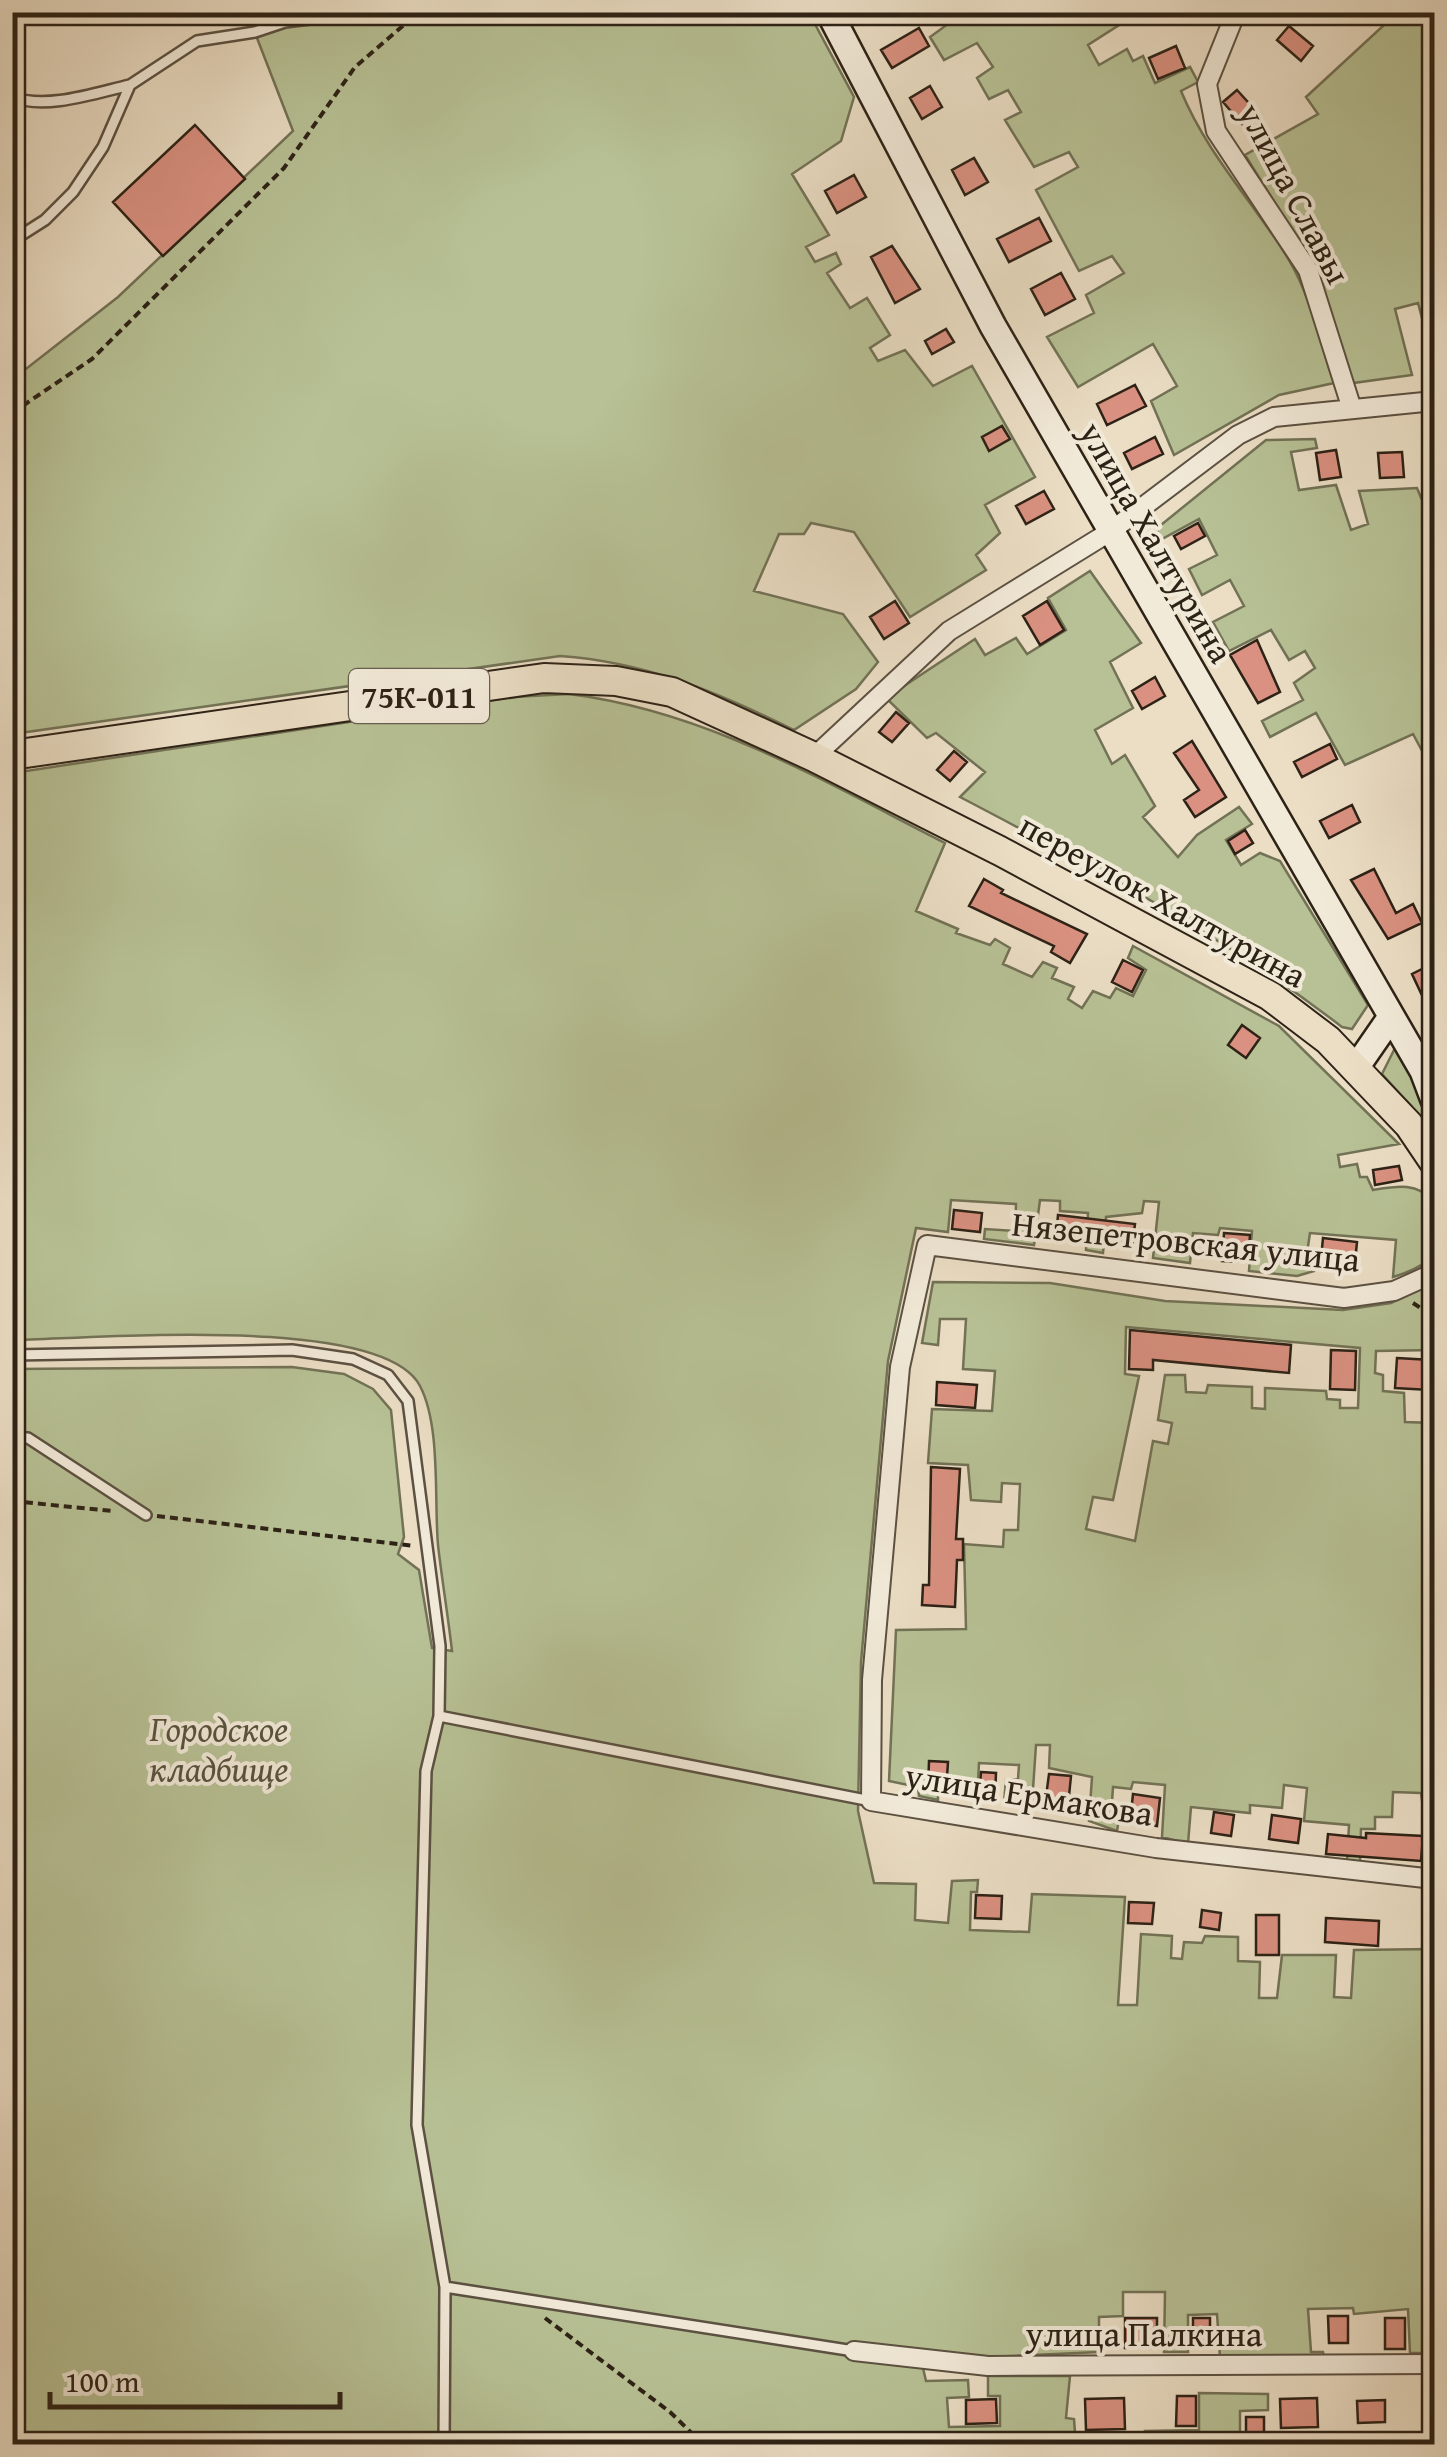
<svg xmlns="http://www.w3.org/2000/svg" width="1447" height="2457" viewBox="0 0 1447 2457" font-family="'Gentium Book Plus',serif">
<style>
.green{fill:#b7c195;stroke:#727256;stroke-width:2.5;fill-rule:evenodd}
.building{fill:#da9181;stroke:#2d2216;stroke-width:2.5}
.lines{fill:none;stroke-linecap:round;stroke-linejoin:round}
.lane-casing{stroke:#5c5142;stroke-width:14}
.street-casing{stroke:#5c5142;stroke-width:22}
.secondary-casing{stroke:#2d2216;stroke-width:30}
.primary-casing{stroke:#2d2216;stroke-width:32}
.path{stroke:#2d2216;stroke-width:4;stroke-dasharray:8 5;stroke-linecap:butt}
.lane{stroke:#f2ead9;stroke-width:9}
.street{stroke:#f2ead9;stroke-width:18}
.secondary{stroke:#f2ead9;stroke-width:25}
.primary{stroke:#ebdec5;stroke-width:28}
.labels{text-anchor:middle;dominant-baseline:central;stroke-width:8;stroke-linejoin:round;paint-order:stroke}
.shield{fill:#f2ead9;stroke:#685e50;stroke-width:2.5}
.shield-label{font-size:32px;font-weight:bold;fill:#2d2216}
.street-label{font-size:35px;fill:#2d2216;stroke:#f2ead9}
.park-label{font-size:35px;font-style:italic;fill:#56523c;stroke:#f2ead9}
</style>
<rect width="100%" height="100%" fill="#ebdec5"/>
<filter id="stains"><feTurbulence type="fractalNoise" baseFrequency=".002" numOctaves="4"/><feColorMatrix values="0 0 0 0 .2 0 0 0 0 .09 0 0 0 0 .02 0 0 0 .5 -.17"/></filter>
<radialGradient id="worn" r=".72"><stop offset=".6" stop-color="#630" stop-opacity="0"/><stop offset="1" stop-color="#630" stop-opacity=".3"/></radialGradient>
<path class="green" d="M259,13H809L854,97L841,141L792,174L829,235L806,247L815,262L836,253L841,264L827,273L850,308L867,298L890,335L870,348L878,361L905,350L933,386L972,366L1035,477L985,505L1000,533L976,555L986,570L910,617L854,532L811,523L804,534H779L754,591L843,614L878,662L856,689L794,730C717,692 646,662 560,656L13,734V379L118,297L293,131L250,20Z
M941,13H1127L1130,18L1088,45L1099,65L1127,49L1133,61L1143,56L1155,83L1190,67L1198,82L1181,91C1208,156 1253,201 1289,260C1311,297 1320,342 1334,383L1279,395L1174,455L1151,401L1177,386L1153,344L1078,387L1047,337L1094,313L1086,295L1124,273L1112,256L1079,271L1036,190L1078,167L1069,152L1034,167L1005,120L1021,112L1008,90L989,99L977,78L993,67L977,43L944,60L930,37L948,24Z
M1397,13H1434V332L1426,333L1418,303L1395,309L1412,375L1353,383L1316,269L1245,155L1318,114L1306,97Z
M1315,439L1317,448L1291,452L1299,490L1336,485L1351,530L1368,524L1359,491L1417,488L1427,512L1434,511V773L1413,734L1345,765L1316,713L1270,737L1262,721L1303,700L1294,683L1315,668L1305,651L1289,660L1271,630L1229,651L1213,622L1244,606L1230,580L1202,595L1189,569L1217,555L1199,519L1162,539L1156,529L1266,440Z
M1090,571L1141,643L1110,662L1133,708L1095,730L1112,764L1125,755L1155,806L1143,817L1178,857L1197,835L1239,807L1252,824L1226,840L1241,865L1260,853L1280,861L1368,1005L1352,1029L1342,1027C1224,936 1092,866 960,797L985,772L936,733L927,738L886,698L975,639L985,655L1016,638L1027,654L1066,630L1048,598Z
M569,694C706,711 823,781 945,843L916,911L958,929L956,933L990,945L995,939L1010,948L1003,964L1032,977L1043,962L1057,968L1052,978L1074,987L1068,999L1082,1008L1093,991L1110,998L1116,988L1133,996L1146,970L1128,958L1133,946L1279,1026L1399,1144L1338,1155L1340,1167L1357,1164L1360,1177H1367L1373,1190C1397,1186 1416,1182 1434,1201C1434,1250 1445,1261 1393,1277L1396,1240L1310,1233L1307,1253L1316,1255L1314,1271L1297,1276L1249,1271L1252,1231L1220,1228L1218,1235L1193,1233L1190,1263L1153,1258L1159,1202L1144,1201L1142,1213L1106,1217L1103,1253L1086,1250L1088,1213L1060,1211V1201L1040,1200L1034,1245L984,1239L985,1229L1015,1231L1016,1204L951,1200L948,1232L916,1228L888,1361L861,1662L858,1811L874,1883L916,1884L915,1920L948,1923L952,1881L978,1880L977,1892H971L970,1930L1029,1932L1032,1894L1125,1897L1118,2005H1137L1141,1934L1172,1936L1171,1958L1182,1959L1184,1942L1202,1943L1205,1936L1238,1937V1961L1260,1962L1259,1998H1277L1282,1955H1336L1334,1997L1351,1998L1354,1950L1432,1949L1434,2353H1410L1408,2309L1354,2314L1353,2308L1308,2309L1311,2352H1323L1324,2359L1220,2357L1217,2314L1188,2315V2352H1164L1165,2292H1123V2316L1099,2317V2352L989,2357L851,2343L848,2356L923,2368L926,2381L968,2380L969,2397L947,2398L949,2427L1000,2426V2396H988V2376H1070L1066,2418L1074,2419L1075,2433L1126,2434V2444H13L12,1369L292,1367L344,1374L373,1389L391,1410L404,1537L398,1554L419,1570L432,1648L452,1651C448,1616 442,1580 438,1545C434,1500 441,1426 420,1386C382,1313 90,1339 13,1340V773L513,697Z
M1396,1046L1434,1122V1145L1411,1106L1382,1074Z
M933,1282L1050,1283L1165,1301L1343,1310L1391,1303L1434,1282V1350L1376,1351L1375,1373L1383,1375V1391L1404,1393L1405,1422L1434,1423V1807H1423L1421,1793L1393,1792L1392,1817H1375V1829H1361L1360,1862L1347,1861L1349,1825L1304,1821L1307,1788L1284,1785L1282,1808L1250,1805V1813L1191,1807L1188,1844L1162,1837L1165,1785L1133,1782L1131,1789L1113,1787L1111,1817L1119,1819L1117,1831L1089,1821L1092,1777L1049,1768L1050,1745H1036L1032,1804L1004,1802L1006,1780L1018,1779L1019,1765L979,1763L977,1800L938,1793V1800L919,1796L918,1787L889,1781L896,1630L966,1629L964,1544L1003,1547L1004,1530H1018L1020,1484L1002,1483L1001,1502L971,1500L968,1465L928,1463L932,1409L992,1411L995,1371L963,1369L966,1319H940L938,1345L922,1343ZM1126,1327L1360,1348L1358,1408H1340V1400L1327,1399L1326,1391L1265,1388V1409L1252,1408V1387L1208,1385L1206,1393L1186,1392L1185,1375H1165L1158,1420L1172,1423L1168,1444L1153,1441L1135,1541L1086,1529L1093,1497L1113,1500L1139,1376L1125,1374Z
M1199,2393L1268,2394V2410L1240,2411V2444H1145V2431L1199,2430Z"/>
<path class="building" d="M1289,26L1313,46L1301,61L1277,40Z
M919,28L929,46L892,68L881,50Z
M1176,46L1185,68L1158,79L1149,58Z
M930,86L942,107L922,119L910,98Z
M1237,90L1256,111L1242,124L1223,102Z
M195,125L245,179L163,256L113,202Z
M974,158L988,182L965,195L952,170Z
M854,175L866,197L837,213L825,191Z
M1039,218L1051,241L1009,262L997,239Z
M892,246L920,289L895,303L871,257Z
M1061,273L1075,299L1045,315L1031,289Z
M946,329L954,342L932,354L925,341Z
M1135,385L1146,406L1107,425L1097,404Z
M1002,426L1010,439L989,451L982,437Z
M1155,437L1163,454L1132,469L1124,453Z
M1336,450L1341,477L1320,480L1316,453Z
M1402,452L1404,477L1380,478L1378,453Z
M1044,491L1054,509L1026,524L1016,506Z
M1198,523L1205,536L1181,549L1174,536Z
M895,601L909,623L884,639L870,617Z
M1047,601L1064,630L1040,645L1023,616Z
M1257,640L1280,692L1258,703L1230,655Z
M1155,677L1165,696L1142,709L1132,691Z
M896,712L909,723L892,742L879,732Z
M1192,741L1226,797L1195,817L1184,800L1199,790L1174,753Z
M1330,744L1337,759L1302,777L1294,762Z
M954,751L967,762L950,781L937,770Z
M1352,805L1360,822L1329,838L1320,821Z
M1245,830L1253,843L1235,854L1228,841Z
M1374,869L1396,913L1413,904L1422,923L1388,939L1351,880Z
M984,879L1003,890L1001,893L1087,934L1070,963L1051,952L1054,946L969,906Z
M1123,960L1143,970L1132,992L1112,982Z
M1434,963V1021L1412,974Z
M1242,1025L1260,1038L1246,1058L1228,1045Z
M1399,1166L1402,1180L1375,1185L1373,1170Z
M954,1210L982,1213L980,1232L952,1229Z
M1058,1215L1135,1224L1132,1247L1056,1238Z
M1224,1233L1250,1235L1248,1262L1222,1261Z
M1323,1238L1357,1242L1354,1272L1320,1269Z
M1130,1330L1291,1345L1289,1373L1153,1360V1370L1129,1369Z
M1331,1350L1356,1351L1355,1390L1330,1389Z
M1397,1358L1431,1360L1430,1390L1395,1388Z
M937,1382L977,1385L975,1408L936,1405Z
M931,1467L960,1469L956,1539H963V1560H957L955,1607L922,1605L923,1585H929Z
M929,1761L948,1762L946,1792L928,1791Z
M981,1772L996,1773L995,1798L979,1797Z
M1049,1774L1071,1776L1068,1806L1045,1804Z
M1133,1794L1160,1798L1157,1826L1130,1822Z
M1214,1812L1234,1815L1231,1836L1211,1833Z
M1272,1815L1301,1819L1298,1843L1269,1839Z
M1366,1833L1423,1836L1421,1861L1326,1854L1328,1834L1366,1838Z
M976,1895L1002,1896L1001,1919L975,1918Z
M1129,1902L1154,1903L1152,1924L1128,1923Z
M1202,1910L1221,1913L1219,1930L1200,1927Z
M1256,1915H1279V1955H1256Z
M1326,1918L1379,1921L1378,1946L1325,1942Z
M1328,2316H1348V2343H1329Z
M1125,2318H1157V2348H1125Z
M1193,2318H1210V2341H1193Z
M1385,2318H1405V2349H1385Z
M1177,2396H1196V2426H1176Z
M1124,2398L1125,2429L1086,2430L1085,2399Z
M1317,2398L1318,2427L1281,2428L1280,2399Z
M996,2399L997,2423L966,2424V2400Z
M1385,2400V2422L1358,2423L1357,2401Z
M1246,2417H1264V2444H1246Z"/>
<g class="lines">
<defs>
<path id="lane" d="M12,97C47,110 95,93 130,85
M12,241L45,220L73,192L103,147L130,85L197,41L255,32L285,22L367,12
M12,1355L292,1350L353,1359L388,1375L408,1401L440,1646L439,1716L426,1771L417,2125L445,2287L444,2444
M12,1438H28L146,1515
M439,1716L871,1801
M445,2287L854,2351"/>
<path id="street" d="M1236,12L1207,84L1216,131L1308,270L1351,406
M814,757L949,631L1111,531L1238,435L1274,417L1434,401
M1434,1273L1394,1291L1344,1298L927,1245L900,1367L872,1680L871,1801L1156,1848L1434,1879
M854,2351L988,2366L1434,2364"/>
<path id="secondary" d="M829,12L993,326L1423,1071L1434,1100
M1355,1069L1391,1017"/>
<path id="primary" d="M12,755L544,678L616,681L672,692L814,757L1000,851L1270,996L1328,1040L1409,1125L1434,1162"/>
</defs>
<use href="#lane" class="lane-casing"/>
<use href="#street" class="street-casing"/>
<use href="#secondary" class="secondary-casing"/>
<use href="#primary" class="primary-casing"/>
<path class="path" d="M12,413L92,359L284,168L355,67L419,12
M1413,1303L1434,1317
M12,1501L112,1511
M157,1516L415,1546
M545,2318L670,2412L703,2444"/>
<use href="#lane" class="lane"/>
<use href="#street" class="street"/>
<use href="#secondary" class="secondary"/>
<use href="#primary" class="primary"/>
</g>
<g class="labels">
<rect class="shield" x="349" y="669" width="140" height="54" rx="8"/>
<g class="shield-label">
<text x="419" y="696">75К-011</text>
</g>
<g class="street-label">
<text transform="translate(1295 193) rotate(62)">улица Славы</text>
<text transform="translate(1157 542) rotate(60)">улица Халтурина</text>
<text transform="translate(1163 900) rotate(29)">переулок Халтурина</text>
<text transform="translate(1186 1241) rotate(6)">Нязепетровская улица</text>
<text transform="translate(1029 1794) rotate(9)">улица Ермакова</text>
<text x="1144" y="2333">улица Палкина</text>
</g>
<g class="park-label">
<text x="219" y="1728">Городское<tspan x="219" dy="40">кладбище</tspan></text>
</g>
</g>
<rect width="1447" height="2457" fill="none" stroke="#ebdec5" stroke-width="50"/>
<rect x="15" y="15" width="1417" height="2427" fill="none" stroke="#2d2216" stroke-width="5"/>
<rect x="25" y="25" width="1397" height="2407" fill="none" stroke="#2d2216" stroke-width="2.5"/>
<path d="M50 2392v15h290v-15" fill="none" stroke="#2d2216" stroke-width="5"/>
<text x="65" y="2392" font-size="30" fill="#2d2216" stroke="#f2ead9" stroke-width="8" paint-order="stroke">100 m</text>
<rect width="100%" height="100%" filter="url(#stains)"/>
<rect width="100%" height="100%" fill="url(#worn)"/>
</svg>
